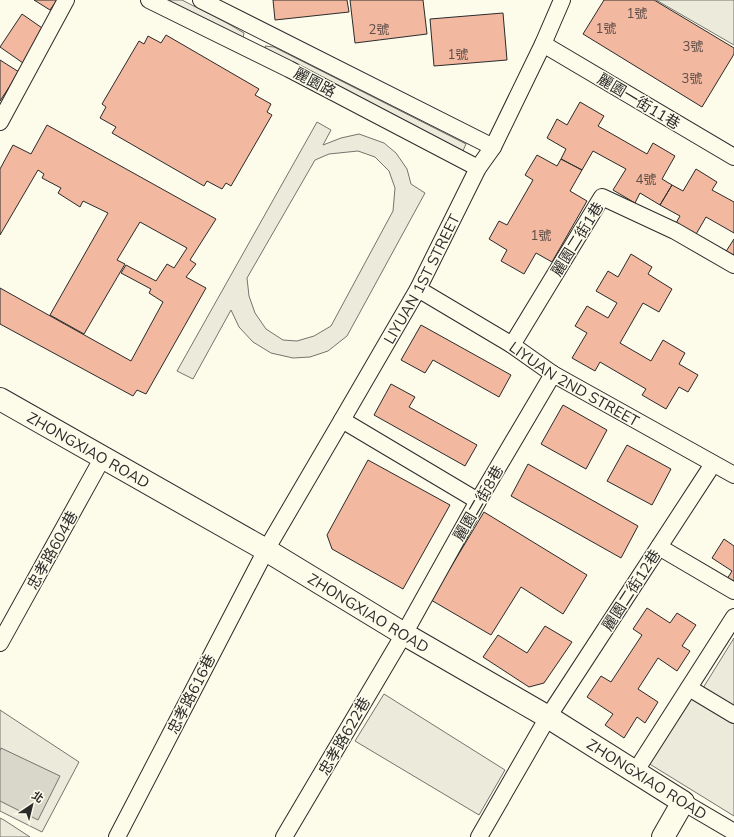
<svg xmlns="http://www.w3.org/2000/svg" width="734" height="837" viewBox="0 0 734 837" font-family="Mulish,'Noto Sans TC',sans-serif">
<style>
.green{fill:#ecebdb;stroke:#74746e;fill-rule:evenodd}
.parking{fill:#eceadb;stroke:#74746e}
.water{fill:#d8d7c9;stroke:#74746e}
.building{fill:#f2b8a0;stroke:#2b2b2b}
.lines{fill:none;stroke-linecap:round;stroke-linejoin:round}
.street-casing{stroke:#2b2b2b;stroke-width:18}
.secondary-casing{stroke:#2b2b2b;stroke-width:24}
.street{stroke:#fdfbea;stroke-width:16}
.secondary{stroke:#fdfbea;stroke-width:22}
.labels{text-anchor:middle;dominant-baseline:central;stroke-width:3;stroke-linejoin:round;paint-order:stroke}
.number-label{font-size:13px;fill:#5d4e48}
.street-label{font-size:15px;fill:#2b2b2b;stroke:#fdfbea}
</style>
<rect width="100%" height="100%" fill="#fdfbea"/>
<path class="green" d="M162,0H182L227,23L244,33L243,38Z
M656,0H734V45Z
M265,46L274,47L466,144L462,153L269,54Z
M317,122L331,130L323,145L341,138L359,134L384,143L396,153L407,169L411,184L425,193L347,336L328,351L310,357L293,358L271,353L253,342L239,327L231,310L193,379L177,371ZM358,151L375,157L389,171L395,188L393,211L331,326L314,336L297,341L283,340L266,329L255,313L249,296L247,278L315,160L329,154Z
M734,638V707L703,688Z
M384,694L505,770L479,815L355,741Z
M0,710L79,762L42,832L0,811Z
M0,818L4,820L30,837H0Z"/>
<path class="parking" d="M691,697L734,723V816L648,763Z"/>
<path class="water" d="M1,748L60,776L38,820L0,801V751Z"/>
<path class="building" d="M34,0H57L50,10Z
M273,0H347L349,12L275,20Z
M350,0H423L427,34L355,43Z
M604,0H654L734,48V54L702,107L583,34Z
M503,13L507,60L434,66L430,19Z
M22,14L45,30L23,63L0,47Z
M166,35L259,89L255,95L271,104L267,112L272,115L231,186L226,183L222,189L207,181L204,186L112,133L116,127L100,118L106,107L102,104L139,41L144,44L148,36L161,43Z
M0,60L19,72L0,101Z
M580,102L604,116L598,126L647,154L653,143L675,156L662,179L672,185L660,205L640,193L635,203L613,190L626,169L593,151L582,170L561,159L566,149L547,138L557,119L567,125Z
M47,125L216,219L190,260L196,264L186,277L206,288L146,394L137,390L133,396L0,324V288L131,361L163,302L149,293L151,289L121,273L126,265L156,281L167,264L174,268L187,248L140,222L117,260L125,264L84,334L50,315L108,213L83,201L80,207L58,193L61,188L42,178L44,174L38,170L0,235V169L13,145L31,154Z
M537,155L557,166L561,159L582,170L570,191L587,201L552,262L536,253L524,274L501,261L507,250L489,239L499,221L507,225L533,180L525,175Z
M696,169L717,182L712,190L734,202V233L706,217L695,236L675,225L680,216L660,205L672,185L683,191Z
M734,239V258L725,253Z
M631,254L652,267L648,274L672,289L659,312L643,303L620,343L651,361L663,340L685,353L679,364L698,375L688,392L679,387L666,409L642,395L646,389L600,362L595,371L572,358L587,333L575,326L587,306L608,318L617,303L596,291L608,271L618,277Z
M421,325L511,375L499,397L433,360L425,373L401,360Z
M391,384L415,397L409,407L477,445L465,466L374,415Z
M563,405L607,430L586,469L541,444Z
M627,445L671,469L652,505L607,481Z
M368,460L450,505L403,589L332,549L327,535Z
M528,464L638,526L621,558L511,496Z
M484,512L587,575L563,614L521,587L491,635L431,600Z
M724,539L734,546V583L727,579L732,571L712,558Z
M647,608L670,623L677,613L696,625L682,646L690,651L677,671L658,658L638,689L658,702L645,723L637,717L624,738L605,725L613,714L587,697L601,676L611,682L642,635L633,629Z
M545,626L572,642L544,683L529,687L483,657L498,635L527,653Z"/>
<g class="lines">
<defs>
<g id="street">
<path d="M149,0L289,69L478,168"/>
<path d="M201,0L493,147"/>
<path d="M543,44L734,157"/>
<path d="M0,122L66,0"/>
<path id="s1" d="M418,289L512,345L553,374L734,475"/>
<path d="M512,345L602,197L675,231L734,265"/>
<path d="M342,420L478,501"/>
<path d="M659,547L734,591"/>
<path d="M0,643L103,457"/>
<path d="M689,688L734,715"/>
<path d="M635,772L734,617"/>
<path d="M683,802L734,832"/>
<path id="s2" d="M117,837L266,550L342,420L418,289L478,168L493,147L543,44L562,0"/>
<path d="M284,837L404,634L478,501L553,374"/>
<path d="M479,837L548,717L713,464"/>
</g>
<g id="secondary">
<path id="s3" d="M0,399L266,550L404,634L548,717L683,802L663,837"/>
</g>
</defs>
<use href="#street" class="street-casing"/>
<use href="#secondary" class="secondary-casing"/>
<use href="#street" class="street"/>
<use href="#secondary" class="secondary"/>
</g>
<g class="labels">
<g class="number-label">
<text x="637" y="13">1號</text>
<text x="606" y="28">1號</text>
<text x="379" y="29">2號</text>
<text x="693" y="46">3號</text>
<text x="458" y="54">1號</text>
<text x="692" y="78">3號</text>
<text x="646" y="179">4號</text>
<text x="541" y="235">1號</text>
</g>
<g class="street-label">
<text transform="translate(315 82) rotate(28)">麗園路</text>
<text transform="translate(639 101) rotate(31)">麗園一街11巷</text>
<text transform="translate(577 239) rotate(-58)">麗園二街1巷</text>
<text stroke="none"><textPath href="#s2" startOffset="636">LIYUAN 1ST STREET</textPath></text>
<text stroke="none"><textPath href="#s1" startOffset="183">LIYUAN 2ND STREET</textPath></text>
<text stroke="none"><textPath href="#s3" startOffset="102">ZHONGXIAO ROAD</textPath></text>
<text transform="translate(478 503) rotate(-60)">麗園二街8巷</text>
<text transform="translate(52 550) rotate(-61)">忠孝路604巷</text>
<text transform="translate(631 590) rotate(-57)">麗園二街12巷</text>
<text stroke="none"><textPath href="#s3" startOffset="426">ZHONGXIAO ROAD</textPath></text>
<text transform="translate(191 694) rotate(-63)">忠孝路616巷</text>
<text transform="translate(344 736) rotate(-60)">忠孝路622巷</text>
<text transform="translate(647 779) rotate(32)">ZHONGXIAO ROAD</text>
</g>
</g>
<g transform="translate(32 805) rotate(35)" stroke="#fdfbea" stroke-width="3" paint-order="stroke">
<path d="M0-3L7 15L0 10L-7 15Z" fill="#2b2b2b"/>
<text y="-6" font-size="11" font-weight="bold" text-anchor="middle" fill="#2b2b2b">北</text>
</g>
</svg>
